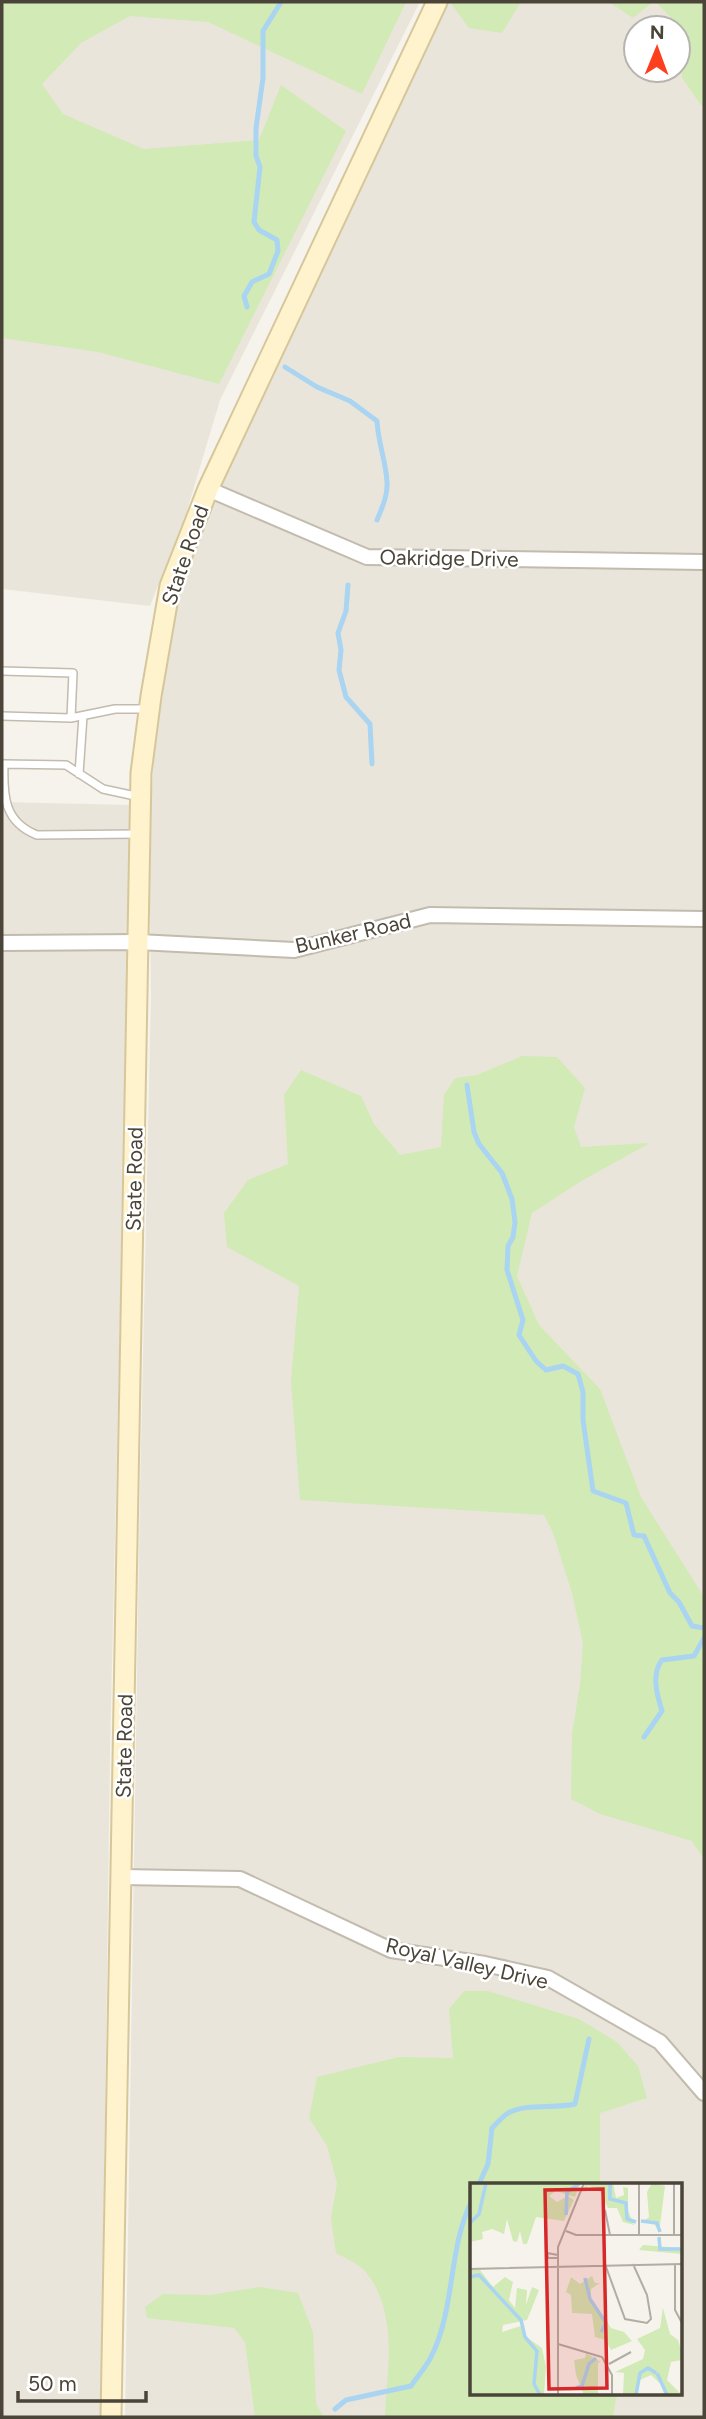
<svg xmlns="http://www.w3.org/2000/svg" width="706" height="2419" viewBox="0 0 706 2419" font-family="Figtree,sans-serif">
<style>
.residential{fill:#eae5da;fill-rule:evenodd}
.green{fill:#d2eab5}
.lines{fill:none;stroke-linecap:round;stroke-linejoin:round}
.stream{stroke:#a9d4f2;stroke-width:5}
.service-casing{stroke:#c2bbae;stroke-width:10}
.minor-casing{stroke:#c2bbae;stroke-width:18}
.secondary-casing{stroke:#d6c79b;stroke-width:23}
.service{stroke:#fff;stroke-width:7}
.minor{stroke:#fff;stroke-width:14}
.secondary{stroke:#fff3cd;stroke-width:19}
.labels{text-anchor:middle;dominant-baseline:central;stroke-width:5;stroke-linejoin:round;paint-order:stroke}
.street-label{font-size:21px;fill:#4b4439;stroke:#fff}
.inset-river{fill:none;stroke:#a9d4f2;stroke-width:3.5}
.inset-road{fill:none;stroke:#b2ada4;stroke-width:2}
.view{fill:#d62828;fill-opacity:0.15;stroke:#d62828;stroke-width:3.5}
.inset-edge{fill:none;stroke:#4b4439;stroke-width:3.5}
</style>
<rect width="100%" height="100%" fill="#f6f3ec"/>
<path class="residential" d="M2,2H420L220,400L186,514L150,606L2,589Z
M449,2H704V2417H125L140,1492L151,995L149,824L158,710L171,624L194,553L247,419L412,70ZM636,28H678V70H636ZM472,2184H680V2393H472Z
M2,802L132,805L110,1750L101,2417H2Z"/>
<path class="green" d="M2,2H406L362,94L208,22L130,16L81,43L42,84L63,114L144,149L259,140L281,85L346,131L219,384L98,352L2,338Z
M450,2H521L502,33L469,28Z
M609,2H653L633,18Z
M656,2H704V106L701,105L682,78L678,28H676L675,22Z
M522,1056L557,1057L585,1088L574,1127L581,1147L650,1143L583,1180L532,1213L517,1276L539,1325L600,1389L641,1497L704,1597V1859L692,1841L600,1814L571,1799L572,1734L580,1684L583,1643L572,1593L553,1533L544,1515L300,1500L291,1381L299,1286L227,1247L224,1213L248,1180L288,1164L284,1095L301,1070L361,1096L374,1124L400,1155L441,1147L444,1095L455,1078L477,1075Z
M464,1991H488L579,2019L617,2042L638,2066L647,2098L600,2113V2184H472V2393H617L613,2417H385C387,2369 399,2310 364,2270C357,2263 345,2258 336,2253L331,2218L337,2183L327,2146L309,2118L317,2077L399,2057L453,2058L449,2009Z
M259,2287L298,2293L313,2332L316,2404L324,2417H255L245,2342L234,2328L147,2318L145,2307L163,2294L211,2295Z"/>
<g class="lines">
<path class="stream" d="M247,307L244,296L252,282L269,274L278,251L277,240L259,230L254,222L260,167L256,156V128L263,78V31L281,2
M285,367L317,387L350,401L377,421C378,443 386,461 387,482C388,495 382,508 377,520
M348,585L346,611L338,633L341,650L339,670L346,697L370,724L372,764
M467,1085L474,1132L479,1144L502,1173L512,1199L515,1222L513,1237L508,1246L507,1270L523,1320L519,1335L536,1361L546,1370L563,1366L578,1374L583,1392V1420L593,1491L626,1503L634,1535L644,1536L670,1593L679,1602L692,1626L704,1628
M644,1737L662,1711C657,1695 651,1674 662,1660L694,1656L704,1638
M479,2184L488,2164L492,2128C497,2123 502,2117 508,2113C527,2103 554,2109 575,2104L589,2039
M335,2409L346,2400L411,2386C417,2377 425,2368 430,2359C456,2310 447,2251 472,2200"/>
<defs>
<path id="service" d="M2,671L73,673L71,718
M2,716L71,718L115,709H147
M79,774L83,716
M139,834L37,835C4,822 3,796 4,764L66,765L103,789L140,797"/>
<path id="minor" d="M208,489L367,557L704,562
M2,943L138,942L294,950L430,915L704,919
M121,1877L240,1879L391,1950L485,1964L548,1978L660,2042L704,2093"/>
<path id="secondary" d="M111,2417L141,773L151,696L170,586L208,489L437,2"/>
</defs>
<use href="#service" class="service-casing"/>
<use href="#minor" class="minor-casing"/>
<use href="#secondary" class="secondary-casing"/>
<use href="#service" class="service"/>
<use href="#minor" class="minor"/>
<use href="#secondary" class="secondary"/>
</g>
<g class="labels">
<g class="street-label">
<text transform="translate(185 555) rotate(-71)">State Road</text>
<text transform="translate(449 558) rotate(1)">Oakridge Drive</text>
<text transform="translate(353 933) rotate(-13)">Bunker Road</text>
<text transform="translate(134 1179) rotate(-89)">State Road</text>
<text transform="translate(124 1746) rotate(-89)">State Road</text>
<text transform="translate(467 1963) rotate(13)">Royal Valley Drive</text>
</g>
</g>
<g transform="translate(470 2183)">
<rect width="212" height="212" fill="#f6f3ec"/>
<path d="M0,0H111L105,14L86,8L79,13L87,19L98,13L104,17L94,38L66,34L57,61H53L50,48L47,59L43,58L37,36L34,51L22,46L12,49L13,56L0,59ZM115,0H143L146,15L154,12L153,4L158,5V28L164,42L153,39L147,25H138L129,6L118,3L114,8ZM182,0L195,3L189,50L184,40H171L179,34L177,9ZM173,62L212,65V71L169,67ZM0,87H10L23,104L35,94L43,99L39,117L45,125L47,105L57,107L56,122L62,104L69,107L57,137L33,142L32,149L54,142L55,153L72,165L76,184L74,212H0ZM122,93L125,100H130L121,106V115L141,145L154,149L162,158L141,167L135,157L125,154L122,131L102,130L101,112L96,109L101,94L110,101ZM193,125L200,151L208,157L212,170V177L201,179L197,197L212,212H194L193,203L181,192L170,197L166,212H153L154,190L145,189L173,176L175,167L167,156L190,145ZM116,170L131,179L128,180V212H114L106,192L104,177L115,175Z" fill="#d2eab5"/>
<path class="inset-river" d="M140,0V16L156,20L157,36L166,39M96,32L97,9L110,0M171,38L187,40L190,49M0,40L9,31L16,0M189,54L190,66H212M0,94L9,92L51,137L55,154L67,168L64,201L70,212M115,95L120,116L136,140L131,149M187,190L197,212M106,205L112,203L119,181L126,175M166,212L170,190L178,185L186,190"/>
<path class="inset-road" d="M204,0V51M135,27L140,52M96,48L106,52H212M169,52V0M88,72L77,70L78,75H88M135,81L155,136L177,140L181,136L177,112L163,81M205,81V127L212,140M0,86L212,81M88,161L132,174L142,192V212M139,181L161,169M88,212V64L114,0"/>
<path class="view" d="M133,6L137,205L79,206L75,7Z"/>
<rect width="212" height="212" class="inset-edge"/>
</g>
<rect width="706" height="2419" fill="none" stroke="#4b4439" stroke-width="7"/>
<g transform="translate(657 49) rotate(1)"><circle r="33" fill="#ffffff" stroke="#b7b4b0" stroke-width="2"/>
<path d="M0-5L12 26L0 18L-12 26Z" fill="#fc3f1d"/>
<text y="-10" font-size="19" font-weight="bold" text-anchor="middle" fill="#4b4439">N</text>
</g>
<path d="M18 2391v10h128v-10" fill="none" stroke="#4b4439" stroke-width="3.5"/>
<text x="28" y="2391" font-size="21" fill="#4b4439" stroke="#ffffff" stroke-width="5" paint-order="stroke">50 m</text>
</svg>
